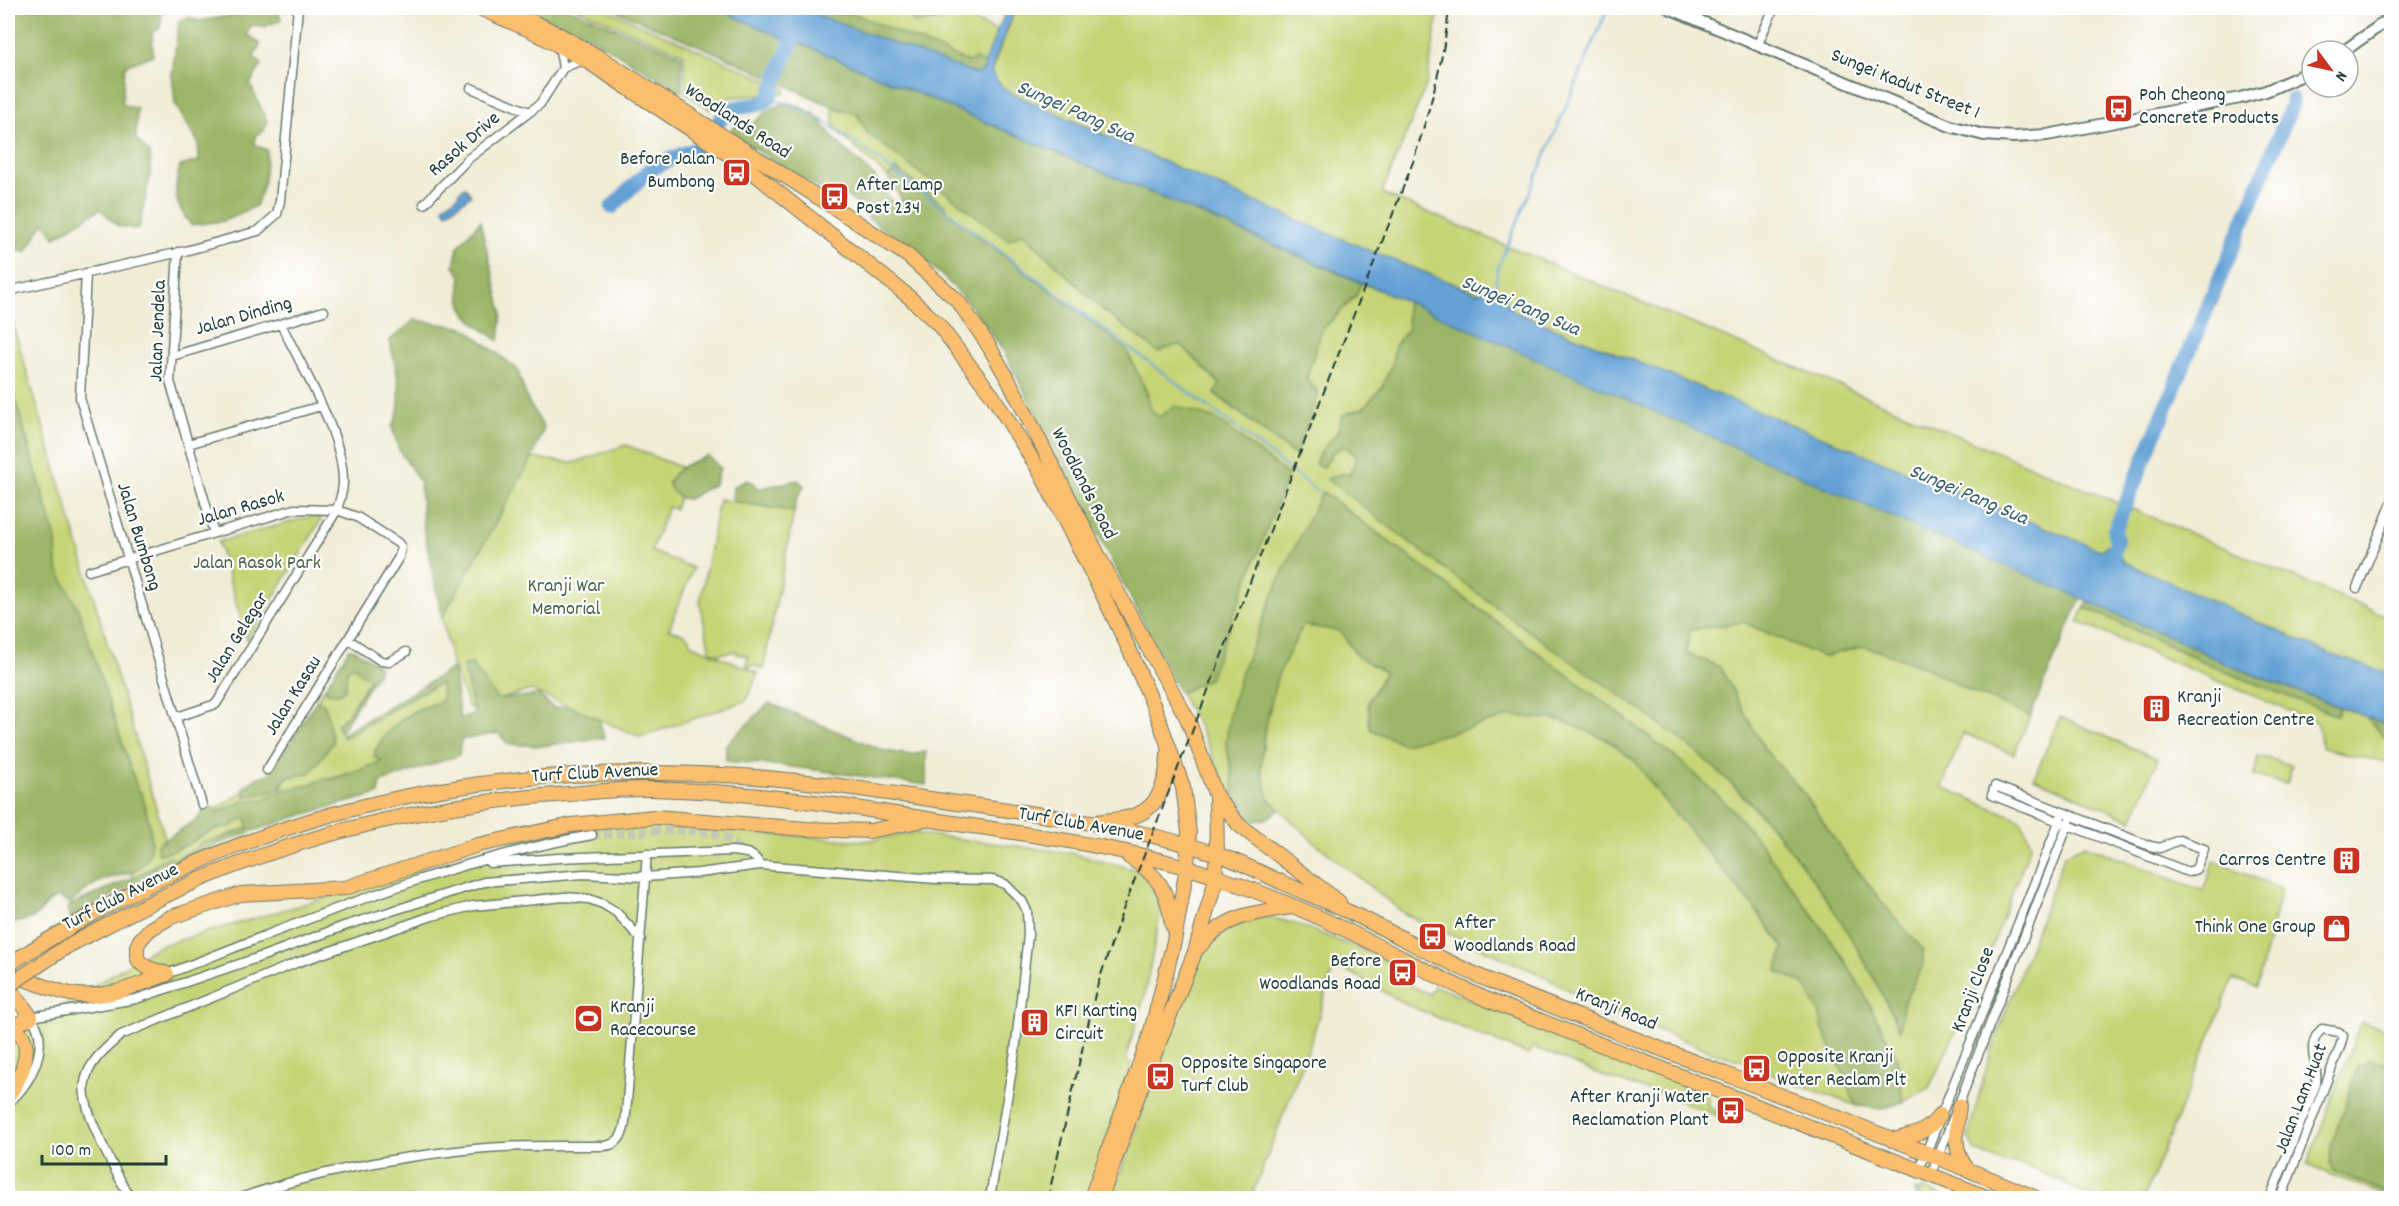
<svg xmlns="http://www.w3.org/2000/svg" width="2399" height="1206" viewBox="0 0 2399 1206" font-family="Dekko,sans-serif">
<style>
.green{fill:#c6d476;stroke:#728855;stroke-width:1.5}
.forest{fill:#9cb667;stroke:#5e7a4e;stroke-width:1.5}
.water{fill:#63a1d5;stroke:#416f84;stroke-width:1.5}
.lines{fill:none;stroke-linecap:round;stroke-linejoin:round}
.stream{stroke:#63a1d5;stroke-width:2}
.river{stroke:#63a1d5;stroke-width:15}
.minor-tunnel{stroke:#c7c9b6;stroke-width:8;stroke-dasharray:8 4;stroke-linecap:butt}
.minor-casing{stroke:#687a6d;stroke-width:11}
.tertiary-casing{stroke:#687a6d;stroke-width:14}
.secondary-casing{stroke:#687a6d;stroke-width:15}
.primary-casing{stroke:#687a6d;stroke-width:16}
.minor{stroke:#fff;stroke-width:8}
.tertiary{stroke:#fff;stroke-width:10}
.secondary{stroke:#fde5c5;stroke-width:12}
.primary{stroke:#fbbd6e;stroke-width:14}
.rail{stroke:#1f3d34;stroke-width:2;stroke-dasharray:9 4.5;stroke-linecap:butt}
.primary-bridge-casing{stroke:#687a6d;stroke-width:16;stroke-linecap:butt}
.primary-bridge{stroke:#fbbd6e;stroke-width:14}
.labels{text-anchor:middle;dominant-baseline:central;stroke-width:4.5;stroke-linejoin:round;paint-order:stroke}
.street-label{font-size:20px;fill:#1f3d34;stroke:#fff}
.poi-label{font-size:20px;fill:#1f3d34;stroke:#fff;text-anchor:start}
.park-label{font-size:20px;fill:#496344;stroke:#fff}
.water-label{font-size:21px;font-style:italic;fill:#37606c;stroke:#fff}
</style>
<rect width="100%" height="100%" fill="#fff"/>
<filter id="ink" filterUnits="userSpaceOnUse"><feTurbulence type="fractalNoise" baseFrequency=".0167" numOctaves="2"/><feDisplacementMap in="SourceGraphic" scale="12" xChannelSelector="R" yChannelSelector="G"/><feConvolveMatrix kernelMatrix="1 2 1 2 8 2 1 2 1" color-interpolation-filters="sRGB"/></filter>
<filter id="wash" filterUnits="userSpaceOnUse"><feTurbulence type="fractalNoise" baseFrequency=".008" numOctaves="4" result="noise"/><feDisplacementMap in="SourceGraphic" scale="24" xChannelSelector="R" yChannelSelector="G"/><feGaussianBlur stdDeviation="1.35" result="paint"/><feColorMatrix in="noise" values="0 0 0 0 0 0 0 0 0 0 0 0 0 0 0 0 0 1.4 0 .05"/><feComposite in="paint" operator="in"/></filter>
<g filter="url(#wash)">
<rect width="100%" height="100%" fill="#f1ecd6"/>
<path class="green" d="M576,8H603L785,88L784,94L731,97L711,110L686,93L684,54Z
M834,8H914L910,17L914,23L945,20L953,17L955,13L997,31L985,65L976,59L968,62C934,49 902,34 868,20C856,15 844,15 834,8Z
M1016,8H1439L1427,83L1382,193L2391,618V674L2332,655L2124,562L2119,554L2121,547L2111,542L2100,551L1515,312L1495,289H1488L1479,293C1318,233 1162,161 1005,90L991,73Z
M832,108L857,114L868,133L1023,233L1103,310L1158,352L1180,344L1220,384L1215,394L1294,455L1319,393L1306,380L1322,330L1356,296L1361,283L1406,301L1408,329L1395,346L1392,364L1382,388L1363,408L1343,415L1337,433L1319,454L1324,467L1333,452L1345,446L1357,457L1350,474L1699,752C1742,794 1784,837 1818,886C1850,930 1876,980 1900,1029L1903,1004L1923,965V950L1890,912L1843,852L1806,796L1765,750L1720,667L1686,653L1690,630L1743,622L1823,657L1864,646L1928,668L1968,690L2030,716L2014,754L1963,733L1942,787L2021,820L2031,844L1976,988L1929,1088L1903,1102L1897,1058L1862,990L1841,954L1760,843L1731,808L1684,764L1629,721L1323,492L1283,571L1241,673L1230,712L1226,743L1235,793H1228L1204,736L1180,693L1159,418L1151,410L1147,393L1126,349L949,213L944,205L896,169L888,177L841,135L834,125Z
M8,308L165,838L157,845L159,854C179,852 194,840 212,831C218,828 225,828 231,826C235,824 240,821 244,818L247,819L248,828L212,841L175,859L170,857C157,862 147,871 133,878L131,872C164,853 148,823 142,794L137,788L79,612L57,567L56,539L8,375Z
M626,445L687,470L688,499L679,498L675,509L668,507L651,551L693,568L669,629L684,634L691,640L690,644L758,673L746,701L640,737L531,690L469,708L453,668L442,618L532,458L573,463Z
M719,499L794,512L763,670L754,665L748,667L746,663L749,656L737,654V651L718,654L710,651L700,603Z
M309,517H319L321,520L247,640L218,542Z
M2085,607L2224,671L2337,715L2340,707L2365,716L2391,743V764L2322,748L2318,723L2078,622Z
M1303,625L1340,631L1358,657L1385,672L1368,703L1370,729L1404,744L1458,731L1510,716L1561,720L1606,739L1636,762L1662,798L1750,902L1784,948L1777,971L1804,984L1820,1014L1823,1030L1849,1086L1855,1105L1782,1079L1747,1062L1718,1054L1591,1003L1544,976L1405,914L1314,842L1269,799L1261,769L1264,734L1277,677Z
M355,666L370,678L346,717L337,727L344,738L418,694L441,683L442,701L414,711L375,750L382,760L369,768L273,794L264,800L244,801L215,813L214,810L244,791L245,796L281,788L286,778L310,772L333,742L325,705L317,700L324,689L330,693L345,690L347,670Z
M2060,717L2158,759L2132,820L2034,778Z
M2258,756L2292,765L2287,784L2254,776Z
M654,820L752,833L865,841L912,833L1070,853L1133,869L1151,882L1159,906V920L1144,998L1125,1060L1132,1063L1087,1198H8V1040L156,947L538,836Z
M2085,845L2203,891L2214,860L2281,889L2257,987L2233,979L2144,1198H2093L2046,1174L2021,1164L2003,1162L1975,1151L1968,1136L1991,1051L2065,854Z
M1262,917C1295,920 1324,936 1355,947C1371,954 1383,958 1397,968L1392,975L1417,989L1430,994L1434,986L1449,991L1708,1095V1106L1737,1124L1668,1096L1614,1080L1533,1047L1529,1055L1405,1004L1353,974L1334,966L1309,1048L1251,1198H1111L1148,1095L1157,1079L1161,1080L1164,1069L1161,1068L1163,1054L1200,957C1219,931 1232,926 1262,917Z
M2361,1022L2391,1031V1065L2384,1063L2352,1082L2332,1170L2391,1195V1198L2307,1165Z
M1922,1188L1948,1198H1917L1915,1190L1920,1192Z"/>
<path class="forest" d="M8,8H169L162,12L160,29L152,32L153,55L125,66L122,104L137,109L136,139L150,154V175L139,229L118,226L100,209L55,237L44,222L26,252L15,250L8,256Z
M229,8H278L281,20L264,27L252,25L247,34L260,44L254,57L262,64L250,84L267,121L264,131L255,136V145L267,150L264,182L256,206L224,221L191,225C174,203 173,193 180,166L199,161L198,142L175,104L172,74L179,21L188,17L199,21L229,16Z
M522,8H568L682,56V92L588,36Z
M610,8H716L792,42L802,44L1361,283L1356,295L1322,330L1306,379L1319,393L1295,455L1215,393L1220,384L1180,344L1158,352L1103,310L1023,233L1008,240L867,133L857,114C825,106 797,89 767,76C715,52 663,30 610,8Z
M798,8H834L842,13H853L968,62L976,59L985,65L984,71L976,74Z
M914,8H942L955,13L953,17L945,20L914,23L910,17Z
M791,103L815,114L835,140L873,175L894,204L903,202L888,177L896,169L944,205L949,213L1126,349L1147,393L1151,410L1159,417L1175,406L1216,419L1288,475L1209,679L1180,693L1004,352C966,291 928,260 871,220C866,217 866,213 862,209C850,196 839,190 823,190L729,133L736,125L750,127C763,114 773,104 791,103Z
M480,221L502,312L499,341C471,319 455,315 461,276L454,266L458,247Z
M1406,301L2081,598L2030,716L1968,690L1928,668L1864,646L1823,657L1743,622L1690,630L1686,653L1720,667L1765,750L1806,796L1843,852L1890,912L1923,950V965L1903,1004L1900,1031C1860,945 1809,862 1742,794C1686,737 1617,694 1552,648C1476,593 1401,536 1327,479L1340,474H1350L1357,457L1346,446L1333,452L1324,467L1315,464L1319,454L1337,433L1343,415L1363,408L1382,387L1392,364L1395,346L1408,329Z
M415,320L465,328L517,369L528,401L544,428L532,458L442,618L423,525L420,482L399,450L392,427C407,402 395,367 390,340Z
M8,375L56,539L57,567L79,611L137,788L142,794C147,819 164,858 131,872C121,876 110,877 100,881C89,886 80,896 70,903L58,897C45,902 45,908 36,916C28,921 16,921 8,925Z
M708,456L720,468L715,484L688,499C676,497 672,494 668,482C681,464 689,463 708,456Z
M747,480L754,483L758,489L798,480L804,486L796,501L794,512L732,501L733,487Z
M1322,492L1629,721L1684,764L1731,808L1760,843L1841,954L1862,990L1897,1058L1903,1102L1882,1109L1855,1105L1849,1086L1823,1030L1820,1014L1804,984L1777,971L1784,947L1750,902L1662,798L1636,762L1606,739L1561,720L1510,716L1458,731L1404,744L1370,729L1368,703L1385,672L1358,657L1340,631L1303,625L1277,677L1264,734L1261,769L1269,799L1279,809L1268,818L1247,823L1235,807L1232,768L1226,743L1230,712L1241,673L1283,571Z
M2087,601L2185,643L2226,664L2339,707L2337,716L2224,671L2085,607Z
M349,649H353L378,665L379,670L341,731L337,724L346,717L370,679L361,674L354,666L347,670L345,690L336,695L324,689Z
M472,664L497,699L539,695L554,708L570,706L599,719L604,738L541,746L508,744L498,733L461,740L459,755L381,782L379,794C324,808 269,823 217,845C167,867 118,892 70,918L67,909L71,905L152,869L159,861L170,857L175,859L196,848L199,844L206,840L212,841L248,828L247,819L244,818C240,821 235,824 231,826C225,828 218,828 212,831C194,840 179,851 159,854L157,845L199,818L200,814L212,807L216,813L244,801L264,800L282,790L309,785L325,778L331,780L378,763L381,760L374,757C376,740 400,719 415,711C423,707 433,705 442,701L441,683L418,694L344,738L342,734L453,668L460,719L474,713L463,665Z
M317,700L325,705L333,742L310,773L286,778C277,795 263,793 246,797L243,788L257,778L269,774Z
M769,703L884,751L912,755L926,752V785L786,766L726,761V745Z
M2365,716L2391,726V743H2390Z
M2369,1060L2391,1065V1195L2332,1170L2329,1163L2331,1145L2347,1101L2352,1082L2358,1067Z"/>
<path class="water" d="M716,8H798L976,74L984,70L985,61L1007,8H1016L995,58L991,73L1005,90C1162,161 1318,233 1478,293L1488,289H1495L1515,312L2100,550L2105,548L2111,542L2121,547L2119,554L2124,562L2332,655L2391,674V726L2226,664L2185,643L1874,509L1406,301L802,44L792,42Z
M465,187L471,195L447,213L443,207L459,195L458,193Z"/>
<g class="lines">
<path class="stream" d="M769,99C803,103 833,128 860,146L1230,423L1319,493
M1495,291L1498,267L1608,8
M1918,1190L1920,1198"/>
<path class="river" d="M719,122C733,97 753,113 769,99L798,24
M612,207L648,171L673,158L704,146
M2110,563L2117,540L2114,532L2292,105V100"/>
</g>
</g>
<g filter="url(#ink)">
<g class="lines">
<path class="minor-tunnel" d="M592,835C627,834 696,824 726,838C736,842 743,853 749,861"/>
<defs>
<path id="minor" d="M1758,44L1774,8
M556,46L560,51L563,68
M563,68L577,62L586,61
M471,88L529,112
M424,204L468,159L540,104L563,68
M178,252L170,381L214,533
M86,273L80,398L202,805
M8,291L185,251L258,231L277,214L280,201L298,8
M172,356L324,311
M188,444L321,406
M89,571L294,509L337,510L357,517L398,543L401,547L399,557L267,770
M2357,588L2392,503
M349,640L381,661L389,662L406,652
M177,717L216,704L337,510C339,502 343,492 343,483C344,435 302,368 281,324
M1995,786L2150,846L2160,848L2179,840L2204,849L2196,869L2188,872L1992,795Z
M490,863L559,858L732,851C744,852 754,852 760,865
M167,974C306,920 445,861 592,835
M8,1103C31,1084 52,1044 31,1017L136,999L266,955L344,926L484,882L584,874L645,877L699,873L760,865L936,879L993,880L1005,884L1022,901L1027,911L1028,935L1015,1052L990,1198
M1919,1170L2061,817
M1931,1175L2069,822
M130,1198C117,1173 79,1109 85,1082C89,1061 106,1048 121,1035L296,963L432,916L473,906L565,897L589,899L603,904L616,912L641,939
M240,1198C312,1173 389,1158 465,1150C511,1145 558,1146 603,1146C627,1145 625,1120 627,1102L647,854
M2270,1198L2316,1084C2319,1064 2304,1045 2322,1029L2339,1032L2343,1036L2340,1047L2281,1198"/>
<path id="tertiary" d="M1669,8L1950,126L1984,135L2014,137L2047,135L2240,98L2266,91L2312,71
M2344,51L2392,17"/>
<path id="secondary" d="M2383,8L2392,19"/>
<path id="primary" d="M479,8L532,31L587,61L740,162L908,296L938,324L992,395L1039,470L1100,589L1130,651L1157,714L1183,787L1189,832L1187,867L1174,941L1159,1001L1149,1038L1091,1198
M505,8L560,35L604,60L832,206L908,256L958,301L987,343L1009,381L1112,582L1188,720L1216,796L1217,855L1214,886L1195,952L1137,1098L1101,1198
M1216,796L1239,825L1339,902
M1097,822C1108,820 1120,820 1130,817C1160,810 1167,781 1168,755
M1129,857C1159,875 1168,891 1172,925
M66,947C112,923 158,897 206,877C322,829 443,802 568,794C595,792 623,788 650,789C750,791 848,806 946,822C1037,836 1129,847 1217,877C1270,895 1324,918 1374,944C1412,963 1449,983 1488,1000L1989,1198
M1199,947C1225,915 1253,913 1291,907
M8,965C116,895 234,838 360,807C477,777 603,769 723,775C795,778 866,790 937,800C1033,814 1130,824 1222,856C1242,863 1262,873 1281,882C1308,894 1334,905 1360,917C1405,939 1449,964 1495,983C1675,1057 1858,1122 2036,1198
M8,974C28,979 46,988 66,993C100,1002 136,986 167,974
M167,974L148,968L139,962L137,956V946L140,940L150,929L171,917L241,894L345,888L478,845L571,825L655,817L806,829L870,831L919,821
M8,986L31,1017L8,1029
M8,1096C21,1080 39,1038 11,1027
M1959,1106C1956,1129 1952,1151 1968,1170
M1892,1140C1913,1135 1926,1134 1940,1115"/>
</defs>
<use href="#minor" class="minor-casing"/>
<use href="#tertiary" class="tertiary-casing"/>
<use href="#secondary" class="secondary-casing"/>
<use href="#primary" class="primary-casing"/>
<use href="#minor" class="minor"/>
<use href="#tertiary" class="tertiary"/>
<use href="#secondary" class="secondary"/>
<use href="#primary" class="primary"/>
<path class="rail" d="M1048,1198L1096,990L1121,915L1413,162C1429,111 1444,61 1449,8"/>
<defs>
<path id="primary-bridge" d="M8,986L66,947"/>
</defs>
<use href="#primary-bridge" class="primary-bridge-casing"/>
<use href="#primary-bridge" class="primary-bridge"/>
</g>
</g>
<defs>
<symbol id="bus-square" viewBox="-11 -11 22 22"><rect x="-9" y="-9" width="18" height="18" rx="4" fill="#c8321e" stroke="#fff"/><path d="M-5-6H5V4H4V6H2V4H-2V6H-4V4H-5ZM-3.5-4V0h7V-4ZM-3.5 1.2v1.5H-2V1.2ZM2 1.2v1.5H3.5V1.2Z" fill="#fff"/></symbol>
<symbol id="building-square" viewBox="-11 -11 22 22"><rect x="-9" y="-9" width="18" height="18" rx="4" fill="#c8321e" stroke="#fff"/><path d="M-4-6H4V6H1V3H-1V6H-4ZM-2.5-4.3h1.7v1.8h-1.7ZM.8-4.3h1.7v1.8H.8ZM-2.5-1h1.7V.8h-1.7ZM.8-1h1.7V.8H.8Z" fill="#fff"/></symbol>
<symbol id="shop-square" viewBox="-11 -11 22 22"><rect x="-9" y="-9" width="18" height="18" rx="4" fill="#c8321e" stroke="#fff"/><path d="M-5-2.5h2.3a2.7 3.5 0 0 1 5.4 0H5L5.5 6h-11ZM-1.5-2.5h3a1.5 2.3 0 0 0-3 0Z" fill="#fff"/></symbol>
<symbol id="stadium-square" viewBox="-11 -11 22 22"><rect x="-9" y="-9" width="18" height="18" rx="4" fill="#c8321e" stroke="#fff"/><path d="M0-5a6.5 5 0 1 0 0 10a6.5 5 0 1 0 0-10ZM-3.5-1.8h7v3.6h-7Z" fill="#fff"/></symbol>
</defs>
<g fill-rule="evenodd">
<use href="#bus-square" x="2102" y="92" width="33" height="33"/>
<use href="#bus-square" x="720" y="156" width="33" height="33"/>
<use href="#bus-square" x="818" y="180" width="33" height="33"/>
<use href="#building-square" x="2140" y="692" width="33" height="33"/>
<use href="#building-square" x="2330" y="844" width="33" height="33"/>
<use href="#shop-square" x="2320" y="912" width="33" height="33"/>
<use href="#bus-square" x="1416" y="920" width="33" height="33"/>
<use href="#bus-square" x="1386" y="956" width="33" height="33"/>
<use href="#stadium-square" x="572" y="1002" width="33" height="33"/>
<use href="#building-square" x="1018" y="1006" width="33" height="33"/>
<use href="#bus-square" x="1740" y="1052" width="33" height="33"/>
<use href="#bus-square" x="1144" y="1060" width="33" height="33"/>
<use href="#bus-square" x="1714" y="1094" width="33" height="33"/>
</g>
<g class="labels">
<g class="street-label">
<text transform="translate(1905 85) rotate(22)">Sungei Kadut Street 1</text>
<text transform="translate(737 122) rotate(33)">Woodlands Road</text>
<text transform="translate(465 145) rotate(-41)">Rasok Drive</text>
<text transform="translate(244 317) rotate(-16)">Jalan Dinding</text>
<text transform="translate(159 331) rotate(-88)">Jalan Jendela</text>
<text transform="translate(1083 484) rotate(63)">Woodlands Road</text>
<text transform="translate(241 509) rotate(-16)">Jalan Rasok</text>
<text transform="translate(138 537) rotate(73)">Jalan Bumbong</text>
<text transform="translate(238 638) rotate(-58)">Jalan Gelegar</text>
<text transform="translate(294 696) rotate(-58)">Jalan Kasau</text>
<text transform="translate(595 774) rotate(-3)">Turf Club Avenue</text>
<text transform="translate(1081 825) rotate(10)">Turf Club Avenue</text>
<text transform="translate(121 898) rotate(-27)">Turf Club Avenue</text>
<text transform="translate(1974 990) rotate(-69)">Kranji Close</text>
<text transform="translate(1616 1010) rotate(22)">Kranji Road</text>
<text transform="translate(2302 1099) rotate(-69)">Jalan Lam Huat</text>
</g>
<g class="poi-label">
<text x="2139" y="96">Poh Cheong<tspan x="2139" dy="23">Concrete Products</tspan></text>
<text x="715" y="160" text-anchor="end">Before Jalan<tspan x="715" dy="23">Bumbong</tspan></text>
<text x="856" y="186">After Lamp<tspan x="856" dy="23">Post 234</tspan></text>
<text x="2177" y="698">Kranji<tspan x="2177" dy="23">Recreation Centre</tspan></text>
<text x="2326" y="861" text-anchor="end">Carros Centre</text>
<text x="1454" y="924">After<tspan x="1454" dy="23">Woodlands Road</tspan></text>
<text x="2316" y="928" text-anchor="end">Think One Group</text>
<text x="1381" y="962" text-anchor="end">Before<tspan x="1381" dy="23">Woodlands Road</tspan></text>
<text x="610" y="1008">Kranji<tspan x="610" dy="23">Racecourse</tspan></text>
<text x="1055" y="1012">KF1 Karting<tspan x="1055" dy="23">Circuit</tspan></text>
<text x="1777" y="1058">Opposite Kranji<tspan x="1777" dy="23">Water Reclam Plt</tspan></text>
<text x="1181" y="1064">Opposite Singapore<tspan x="1181" dy="23">Turf Club</tspan></text>
<text x="1709" y="1098" text-anchor="end">After Kranji Water<tspan x="1709" dy="23">Reclamation Plant</tspan></text>
</g>
<g class="park-label">
<text x="257" y="564">Jalan Rasok Park</text>
<text x="566" y="587">Kranji War<tspan x="566" dy="23">Memorial</tspan></text>
</g>
<g class="water-label">
<text transform="translate(1075 113) rotate(24)">Sungei Pang Sua</text>
<text transform="translate(1520 307) rotate(23)">Sungei Pang Sua</text>
<text transform="translate(1968 496) rotate(23)">Sungei Pang Sua</text>
</g>
</g>
<rect width="2399" height="1206" fill="none" stroke="#fff" stroke-width="30"/>
<g transform="translate(2330 69) rotate(123)"><circle r="28" fill="#ffffff" stroke="#a5b1ae" stroke-width="1.5"/>
<path d="M0-4.5L10 22L0 15L-10 22Z" fill="#c8321e"/>
<text y="-9" font-size="16" font-weight="bold" text-anchor="middle" fill="#1f3d34">N</text>
</g>
<path d="M42 1155v9h124v-9" fill="none" stroke="#1f3d34" stroke-width="3"/>
<text x="51" y="1155" font-size="18" fill="#1f3d34" stroke="#ffffff" stroke-width="4.5" paint-order="stroke">100 m</text>
</svg>
